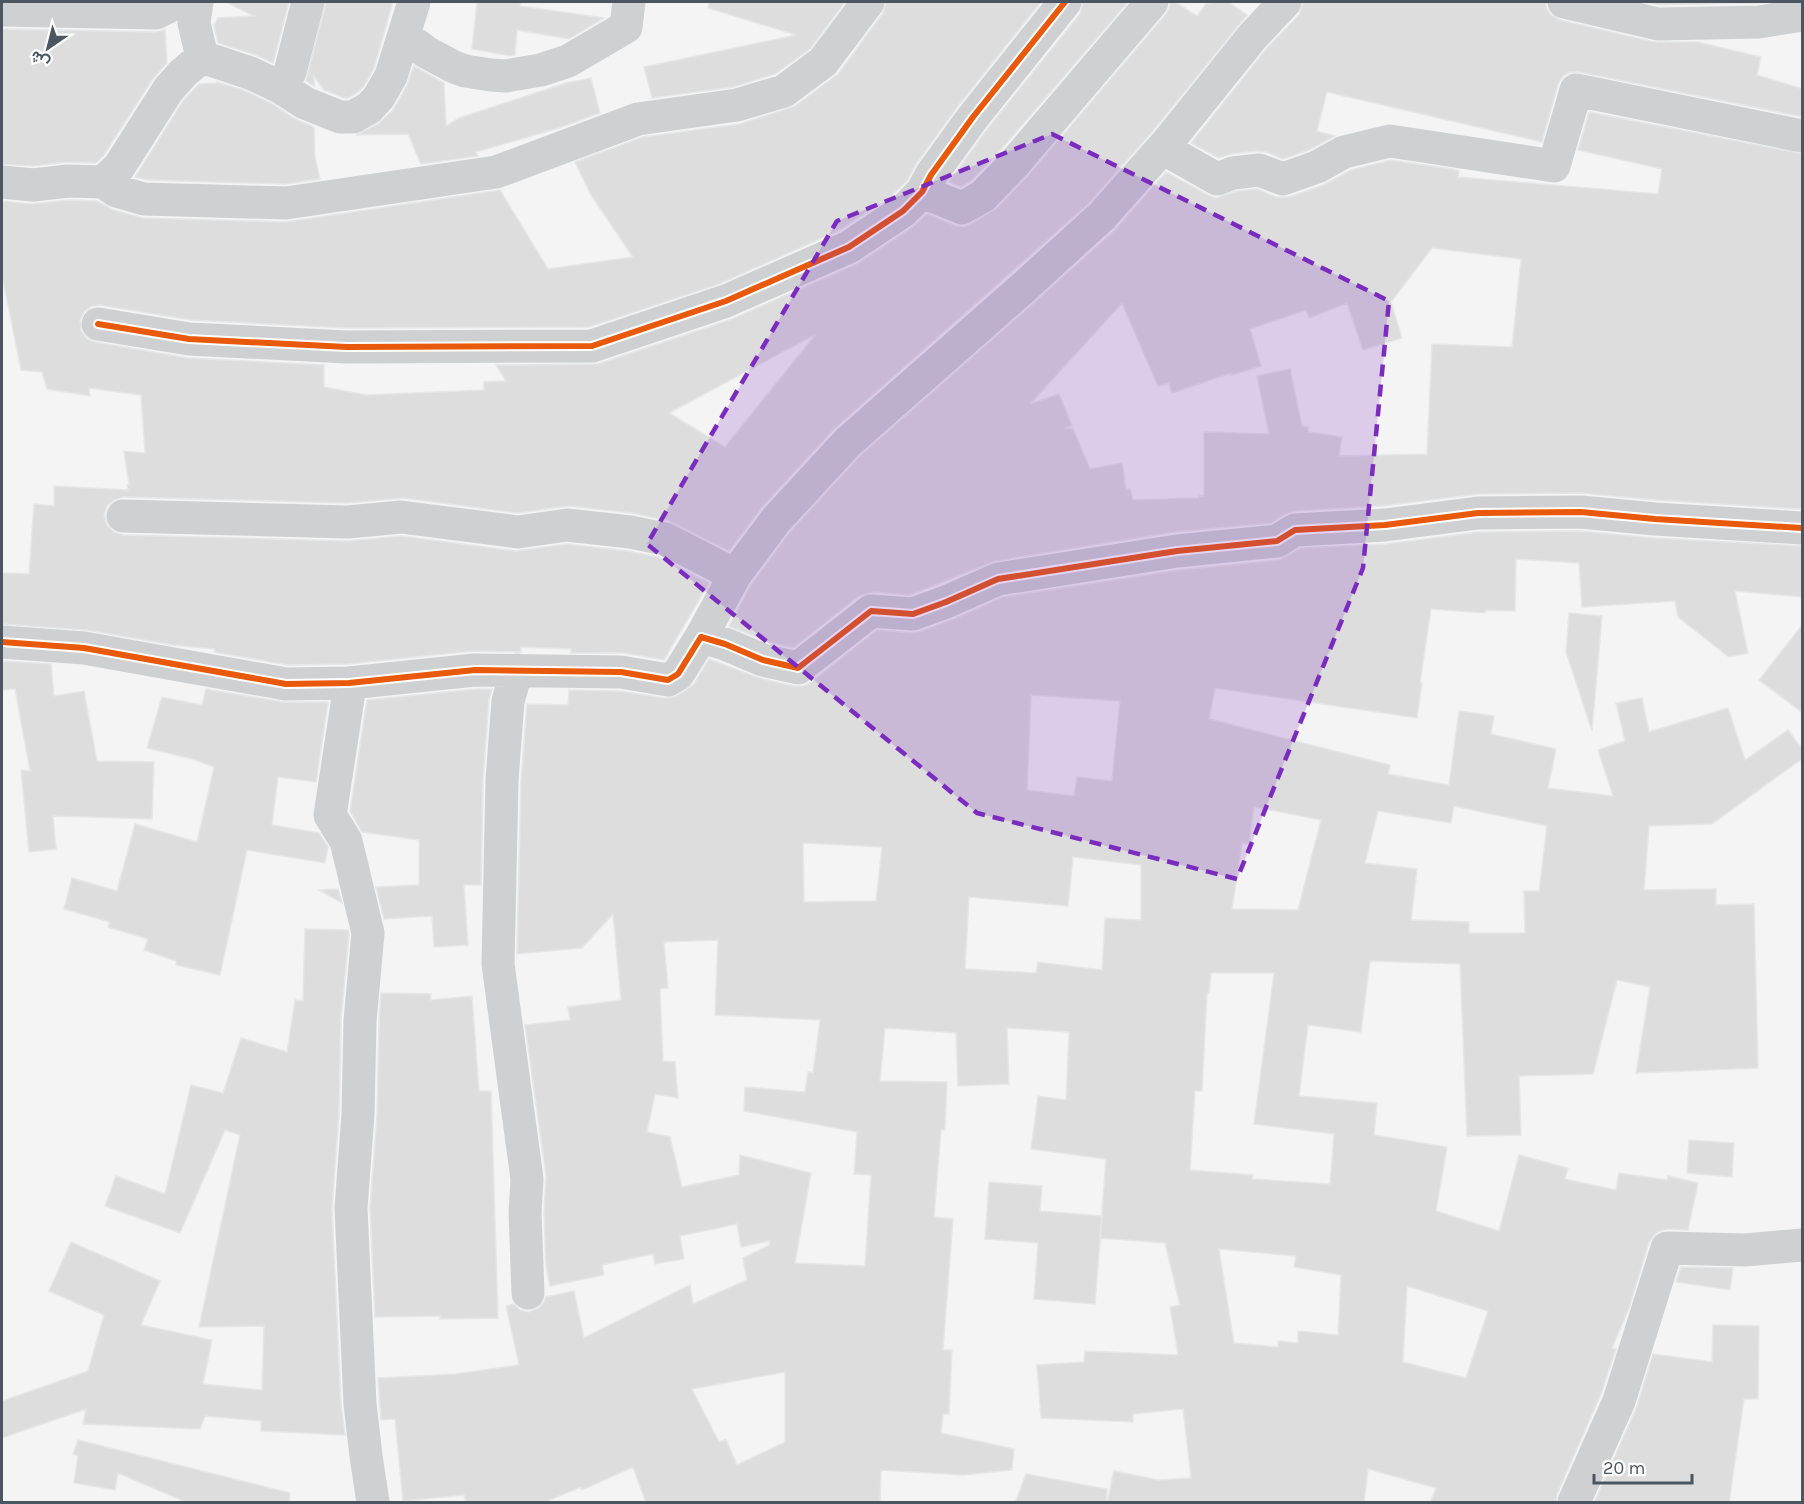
<svg xmlns="http://www.w3.org/2000/svg" width="1804" height="1504" viewBox="0 0 1804 1504" font-family="Karla,Vazirmatn,sans-serif">
<style>
.building{fill:#ddddde;stroke:#e5e6e7;stroke-width:1.5;fill-rule:evenodd}
.lines{fill:none;stroke-linecap:round;stroke-linejoin:round}
.minor{stroke:#ced0d2;stroke-width:33}
.cycleway-casing{stroke:#fff;stroke-width:10}
.cycleway{stroke:#e8590c;stroke-width:6}
.marked{fill:#7b2cbf;fill-opacity:0.2;stroke:#7b2cbf;stroke-width:4.5;stroke-dasharray:12 8;stroke-linejoin:round}
</style>
<rect width="100%" height="100%" fill="#f4f4f4"/>
<path class="building" d="M226,2H289L273,63L256,55L218,43L214,25L218,18L254,16Z
M326,2H393L374,68L364,86L357,93L348,98H344L324,90L314,76V86L306,81Z
M477,2H521L520,6L604,18L569,39L517,30L515,55L510,56L472,49Z
M709,2H845L810,49L775,74L733,87L652,98L644,67L796,35L708,8Z
M886,2H1041L958,106L916,164L907,181L891,196L840,230L719,284L589,327L347,328L191,320L100,305L92,306L84,312L80,320L81,331L87,339L95,342L188,358L324,365V387L366,395L484,390V382L506,381L496,365L598,364L732,319L857,264L913,227L927,214L956,226L964,227L971,224L996,209L1027,177L1166,14L1170,6V2H1175L1197,16L1206,4L1215,2H1228L1247,15L1152,132L1089,203L834,429L762,507L729,551L669,521L632,513L569,506L518,513L403,498L347,503L123,497L114,500L107,506L104,515L107,525L114,532L123,535L348,541L401,536L516,551L567,544L627,551L659,557L709,583L664,660L624,653H571V649L521,647V652L473,651L348,664L288,665L214,652L215,649L173,645L87,630L2,624V573L29,574L34,504L54,506V486L128,490L127,485H129L124,451L145,453L141,395L89,388L90,396L47,389L42,372L21,370L2,275V201L31,204L69,200L97,201L111,209L143,218L286,222L500,190L548,269L633,257L591,195L575,162L643,137L740,124L795,106L838,74L883,13ZM816,334L725,447L669,413Z
M1083,2H1128L999,152L971,181L961,187L949,182L988,128L1080,14Z
M1306,2H1546V8L1551,15L1560,20L1654,42H1698L1761,57L1757,75L1803,89V117L1579,72H1570L1563,76L1558,84L1542,142L1327,92L1317,131L1335,136L1309,150L1283,159L1266,152L1257,151L1231,154L1219,158L1191,143L1267,48L1299,15L1303,3Z
M1644,2H1768L1757,3L1660,5Z
M2,29L156,32L165,30L167,63L152,80L104,155L96,163L66,162L33,166L2,164Z
M414,66L444,83L446,126L459,118L566,83L591,78L600,113L559,128L476,152L478,156L421,164L408,134L356,135L378,124L393,110L407,85Z
M217,82L243,90L271,103L295,119L314,127L315,158L320,179L285,184L147,180L135,177L183,101L199,84L217,83Z
M1589,112L1803,154V505L1800,509L1656,500L1581,493L1478,494L1383,506L1294,511L1285,514L1271,523L1174,532L995,561L910,595L872,592L859,596L793,648L769,642L729,626L751,585L790,532L861,455L1035,302L1115,230L1166,172L1208,195L1216,198L1237,191L1257,189L1276,197H1289L1323,185L1351,170L1391,160L1452,169L1459,171L1458,177L1658,194L1662,169L1578,150ZM1432,248L1521,259L1512,347L1432,344L1427,454L1339,456L1342,437L1308,432V427L1302,426L1290,369L1257,376L1269,434L1204,432V496H1199V498L1133,500L1130,489L1126,490L1122,463L1090,469L1073,429L1065,428L1072,426L1059,394L1030,404L1122,303L1158,386L1169,383L1172,393L1231,373L1232,375L1261,366L1250,329L1306,310L1309,318L1347,303L1363,350L1402,338L1391,302Z
M1580,531L1654,538L1803,546V597L1735,591L1748,653L1729,657L1678,617L1675,601L1582,607L1579,563L1516,559L1515,611L1486,610L1485,613L1431,609L1420,683H1422L1417,718L1215,688L1209,719L1390,765L1388,774L1449,785L1459,711L1494,716L1491,734L1556,749L1548,788L1613,796L1598,750L1625,741L1616,703L1642,698L1649,732L1728,708L1745,760L1788,730L1803,750V758L1712,824L1649,826L1644,890L1716,889V905L1754,904L1758,1068L1636,1073L1650,987L1617,980L1593,1074L1519,1076L1521,1135L1467,1136L1460,964L1370,961L1361,1032L1308,1025L1299,1096L1377,1103L1374,1135L1447,1147L1436,1211L1499,1231L1519,1155L1568,1168L1565,1179L1616,1190L1619,1173L1667,1180L1668,1176L1698,1183L1688,1230L1667,1229L1657,1232L1649,1242L1629,1308L1612,1348L1616,1349L1601,1394L1557,1494L1556,1503H1430L1436,1488L1368,1469L1364,1503H1107L1114,1471L1158,1480L1191,1478L1183,1409L1133,1414V1422L1041,1418L1037,1365L1084,1362L1085,1351L1178,1355L1170,1307L1180,1305L1165,1243L1100,1238L1106,1159L1031,1149L1038,1096L1066,1100L1069,1032L1007,1028L1009,1084L958,1086L956,1033L885,1028L880,1081L947,1082L945,1130H941L934,1217L953,1219L943,1350H952L949,1414H943L941,1433L1014,1449L1012,1470L963,1475L881,1470L880,1503H646L633,1467L582,1490L581,1487L542,1503H466L464,1495L403,1501L395,1419L381,1420L378,1378L456,1374L519,1365L506,1306L514,1304L520,1310L529,1312L538,1308L544,1302L546,1297L574,1291L584,1338L690,1285L693,1304L747,1280L743,1258L770,1245L769,1241L741,1247L737,1224L680,1236L684,1259L655,1264L653,1254L602,1265L604,1275L550,1286L546,1267L544,1213L546,1176L525,1025L570,1020L568,1007L621,1000L613,914L582,948L517,954L521,781L527,704L568,705L569,690L619,691L665,698L677,696L694,684L709,659L759,678L794,686H803L810,683L877,630L912,633L919,632L954,619L1003,597L1179,570L1279,560L1301,548L1386,544L1479,532ZM1031,695L1120,701L1112,781L1077,777L1074,796L1027,790ZM1454,806L1547,826L1539,891H1524L1525,933H1469V922L1411,920L1417,869L1365,863L1378,811L1451,823ZM1254,807L1321,820L1298,910L1232,909L1242,843L1249,844ZM803,843L882,847L876,901L804,902ZM1073,857L1141,865V920L1105,918L1102,970L1038,962L1036,973L965,969L969,897L1068,906ZM718,940L715,1015L820,1020L813,1073L808,1072L805,1092L745,1087L744,1111L857,1132L854,1174L871,1175L865,1266L795,1263L811,1173L740,1155L739,1175L682,1187L670,1137L647,1132L655,1094L678,1098L675,1062L663,1061L660,989L668,988L664,942ZM1211,973H1274L1254,1124L1334,1134L1330,1184L1252,1179L1253,1175L1190,1170L1195,1091H1202L1207,993H1209ZM1219,1249L1296,1256L1294,1267L1341,1275L1338,1335L1298,1331V1343L1278,1341V1347L1234,1343ZM1407,1286L1488,1311L1466,1378L1403,1362ZM785,1372V1442L737,1465L726,1439L719,1442L692,1389Z
M1569,613L1602,616L1592,731L1566,652Z
M1803,624V713L1759,680Z
M2,661L51,664L54,696L84,691L97,761L154,762L152,819L53,816L56,849L29,852L21,770L30,771L15,689L2,690Z
M206,689L283,702H328L316,782L278,777L272,825L319,833L328,847L325,863L247,850L220,975L176,965V961L144,950L148,939L108,927L110,922L64,909L72,878L117,891L135,824L197,842L214,767L192,759L147,748L162,697L202,705Z
M476,689H492L489,700L483,779L481,885H464L468,945L434,947L432,916L384,919L376,887L419,885V840L362,832L350,811L367,700Z
M338,889L342,903L319,890Z
M305,929L348,930L349,934L341,1019L339,1113L332,1209L341,1405L345,1435L261,1431V1421L205,1416L200,1429L83,1424L86,1409L2,1438V1401L88,1371L104,1315L49,1291L71,1242L160,1281L141,1325L212,1340L203,1384L262,1390L264,1326L199,1327L240,1135L225,1130L180,1233L105,1206L116,1176L165,1194L191,1085L223,1093L241,1038L287,1052L295,1000L303,1001Z
M381,993L431,994L430,1000L472,996L479,1091H491L498,1318L440,1319V1316L375,1317L370,1208L377,1115L379,1022Z
M1689,1140L1734,1143L1732,1177L1687,1173Z
M989,1182L1042,1186L1040,1211L1102,1216L1095,1304L1034,1299L1038,1243L985,1239Z
M1681,1267L1733,1268L1730,1290L1676,1282Z
M1713,1325L1759,1326L1758,1399H1744L1729,1503H1594L1636,1409L1653,1354L1712,1362Z
M78,1440L290,1493L289,1503H188L118,1473L115,1490L74,1483L78,1456L73,1454Z
M1026,1474L1107,1489L1106,1503H1015Z"/>
<g class="lines">
<path class="minor" d="M197,2L194,23L202,57L250,73L280,87L305,103L340,117H353L369,108L379,97L391,76L414,2
M1564,2L1658,24L1759,22L1802,15
M2,10L156,13L172,5L176,2
M402,42L417,45L426,52L454,67L465,71L491,75L505,76L541,70L568,61L626,27L629,2
M280,87L290,72L308,2
M1166,144L1173,154L1217,179L1233,173L1259,170L1283,179L1317,167L1344,152L1390,141L1554,166L1576,90L1802,136
M2,182L33,185L68,181L103,182L116,191L144,199L286,203L496,172L638,119L737,105L784,91L823,62L868,2
M103,182L119,167L168,90L183,73L202,57
M922,192L962,208L983,196L1013,165L1152,2
M98,324L189,339L347,347L592,346L726,301L849,247L903,211L922,192L931,175L973,117L1065,2
M123,516L348,522L401,517L518,532L567,525L630,532L665,539L735,575
M701,637L735,575L776,520L848,442L1023,288L1102,216L1166,144L1253,36L1285,2
M2,642L84,648L286,684L349,683L475,670L621,672L668,680L678,674L701,637L725,644L763,660L798,668L871,611L913,614L946,602L998,579L1177,551L1277,541L1295,530L1385,525L1478,513L1581,512L1655,519L1802,528
M517,670L508,701L502,780L498,964L527,1179L525,1213L528,1293
M349,683L348,698L330,815L346,841L368,933L360,1021L358,1114L351,1208L360,1404L366,1456L373,1502
M1574,1502L1619,1401L1667,1248L1745,1250L1802,1245"/>
<defs>
<path id="cycleway" d="M98,324L189,339L347,347L592,346L726,301L849,247L903,211L922,192L931,175L973,117L1065,2
M2,642L84,648L286,684L349,683L475,670L621,672L668,680L678,674L701,637L725,644L763,660L798,668L871,611L913,614L946,602L998,579L1177,551L1277,541L1295,530L1385,525L1478,513L1581,512L1655,519L1802,528"/>
</defs>
<use href="#cycleway" class="cycleway-casing"/>
<use href="#cycleway" class="cycleway"/>
</g>
<path class="marked" d="M1052,134L1389,301L1363,568L1237,879L977,813L647,544L837,221Z"/>
<rect width="1804" height="1504" fill="none" stroke="#4a5661" stroke-width="6"/>
<g transform="translate(48 48) rotate(215)" stroke="#ffffff" stroke-width="4.5" paint-order="stroke">
<path d="M0-4.5L10 22L0 15L-10 22Z" fill="#4a5661"/>
<text y="-9" font-size="16" font-weight="bold" text-anchor="middle" fill="#4a5661">ش</text>
</g>
<path d="M1594 1474v9h98v-9" fill="none" stroke="#4a5661" stroke-width="3"/>
<text x="1603" y="1474" font-size="18" fill="#4a5661" stroke="#ffffff" stroke-width="4.5" paint-order="stroke">20 m</text>
</svg>
